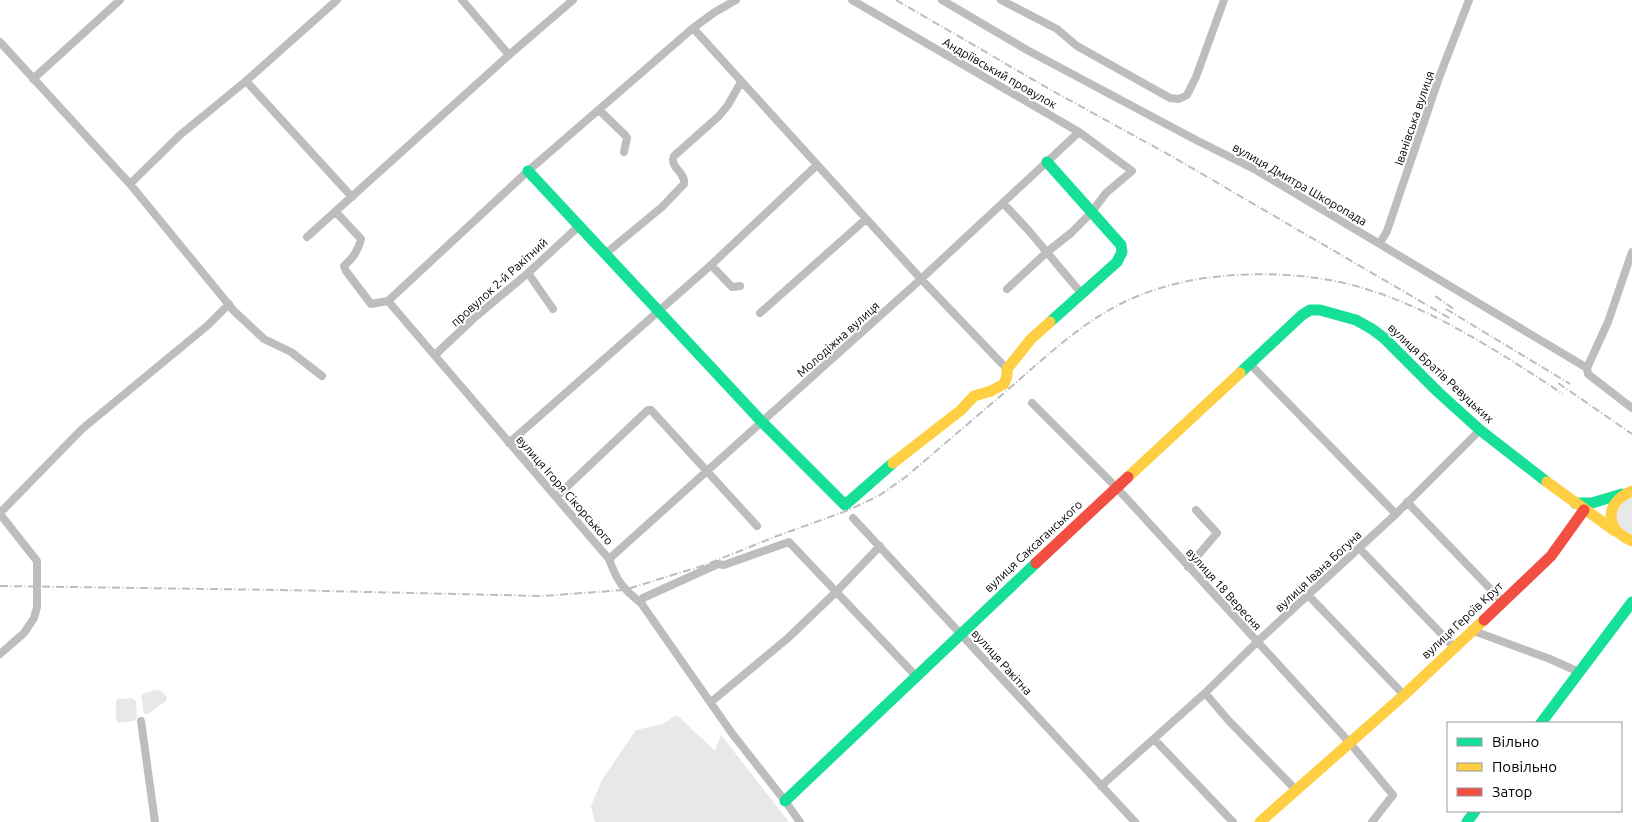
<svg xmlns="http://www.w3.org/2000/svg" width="1632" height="822" viewBox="0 0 1632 822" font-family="Ubuntu,sans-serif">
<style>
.green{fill:#e8e8e8}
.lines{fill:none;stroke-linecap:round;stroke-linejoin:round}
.street{stroke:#bdbdbd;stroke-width:8}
.fast{stroke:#16e098;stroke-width:11}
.slow{stroke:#ffcf43;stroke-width:11}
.jam{stroke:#f24e42;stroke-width:11}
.rail{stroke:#bdbdbd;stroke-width:2;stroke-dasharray:8 2.5 1 2.5;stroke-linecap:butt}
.labels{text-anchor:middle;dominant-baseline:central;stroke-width:4;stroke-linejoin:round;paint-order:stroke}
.street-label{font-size:12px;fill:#000;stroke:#fff}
</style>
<rect width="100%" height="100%" fill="#fff"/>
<path class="green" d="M1410,127L1415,128L1416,132L1408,156L1404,159L1398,156L1407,129Z
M1632,496V536C1618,531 1609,515 1621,502C1624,499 1628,498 1632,496Z
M154,690L161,691L167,697L166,701L148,714H144L141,695Z
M132,698L136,701L137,718L134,721L118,723L116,717V701L118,699Z
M677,715L715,751L721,735L789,822H595L591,806L602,780L636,730L662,724Z"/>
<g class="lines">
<path class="street" d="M462,0L509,55
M852,0L1079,132L1132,171L1106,193L1091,213L1071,233L1047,252L1007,289
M942,0L1027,50L1196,140L1256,170L1587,368L1588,374L1632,408
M1001,0L1057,29L1077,46L1170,98L1179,99L1187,95L1196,77L1224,0
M693,28L921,279L1007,369
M0,42L130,184L234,311L264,339L291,352L322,376
M33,79L120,0
M246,81L352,197
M599,110L625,135L627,138L624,152
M130,184L180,135L246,81L337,0
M1003,203L1029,231L1082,294
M336,212L361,239C358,251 353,258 344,266L346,271L371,304L388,301L528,171L693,28L715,12L736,0
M307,237L509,55L573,0
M1380,243L1387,231L1440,75L1469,0
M605,254L662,207L684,184C686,172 669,168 674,156L719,116L728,105L741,82
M711,265L732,287L740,286
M528,273L553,309
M388,301L609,559C617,581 622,588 641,603L731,732L785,801L800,822
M760,313L866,219
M435,355L473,319L528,273L579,226
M1249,363L1396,514
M1587,368L1608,322L1632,252
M1032,403L1117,488L1350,743L1393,795L1372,822
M509,443L711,265L817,165
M556,497L648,410H651L757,526
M1407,502L1502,601
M0,513L82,429L207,326L229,304
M0,514L37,561V607L34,618L24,633L0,654
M853,518L1135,822
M1359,548L1453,646
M609,559L921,279L1079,132
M1188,567L1217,533L1196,510
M1308,595L1404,695
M641,603L643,598L718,564L724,565L789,542L915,675
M1471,630L1550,659L1579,672
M1205,693L1229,721L1296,790
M711,702L788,638L836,592L880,546
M141,721L155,822
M1154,739L1233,822
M1101,786L1205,693L1257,642L1396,514L1480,430"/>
<path class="fast" d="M1047,162L1121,245L1122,252L1117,262L1050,322
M528,171L762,422L845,505L893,463
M1240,373L1302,315L1310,310H1320L1356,320L1372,329L1384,338L1438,392L1480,430L1547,482
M1575,503H1592L1622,494
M1541,723L1632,602
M785,801L1036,563
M1467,822L1475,811"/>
<path class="slow" d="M893,463L961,410L974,396L991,391L1004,384L1007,376V369L1031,339L1050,322
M1128,477L1240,373
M1547,482L1615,531
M1632,491C1604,503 1604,529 1632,541
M1260,822L1404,695L1484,620"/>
<path class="jam" d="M1036,563L1128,477
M1484,620L1551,556L1584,510"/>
<path class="rail" d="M896,0L1051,90L1173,157L1451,319
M1435,296L1455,310
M1446,309L1570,384
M1558,383L1632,434
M0,586L282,590L542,596L624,590L705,565L777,536L849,510L880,495L907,476C944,444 982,412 1019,380C1046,356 1073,332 1104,313C1143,289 1192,277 1237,275C1270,273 1302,275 1335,281C1415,297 1495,349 1563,394"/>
</g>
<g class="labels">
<g class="street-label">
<text transform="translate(1000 73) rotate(30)">Андріївський провулок</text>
<text transform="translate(1414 118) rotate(-71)">Іванівська вулиця</text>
<text transform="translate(1300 184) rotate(30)">вулиця Дмитра Шкоропада</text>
<text transform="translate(499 282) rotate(-42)">провулок 2-й Ракітний</text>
<text transform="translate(838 339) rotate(-42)">Молодіжна вулиця</text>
<text transform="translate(1441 373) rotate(43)">вулиця Братів Ревуцьких</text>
<text transform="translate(565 490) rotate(49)">вулиця Ігоря Сікорського</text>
<text transform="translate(1033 546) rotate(-43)">вулиця Саксаганського</text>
<text transform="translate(1318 571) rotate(-43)">вулиця Івана Богуна</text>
<text transform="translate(1224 589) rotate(48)">вулиця 18 Вересня</text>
<text transform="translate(1462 620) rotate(-43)">вулиця Героїв Крут</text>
<text transform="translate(1002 662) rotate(48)">вулиця Ракітна</text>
</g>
</g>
<rect x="1447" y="722" width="175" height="90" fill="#ffffff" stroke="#999999"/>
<rect x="1457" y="738" width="25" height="8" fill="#16e098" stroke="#999999"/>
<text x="1492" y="747" font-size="15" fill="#000000">Вільно</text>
<rect x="1457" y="763" width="25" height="8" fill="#ffcf43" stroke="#999999"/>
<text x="1492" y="772" font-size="15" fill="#000000">Повільно</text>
<rect x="1457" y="788" width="25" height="8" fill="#f24e42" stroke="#999999"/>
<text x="1492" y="797" font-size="15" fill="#000000">Затор</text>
</svg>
